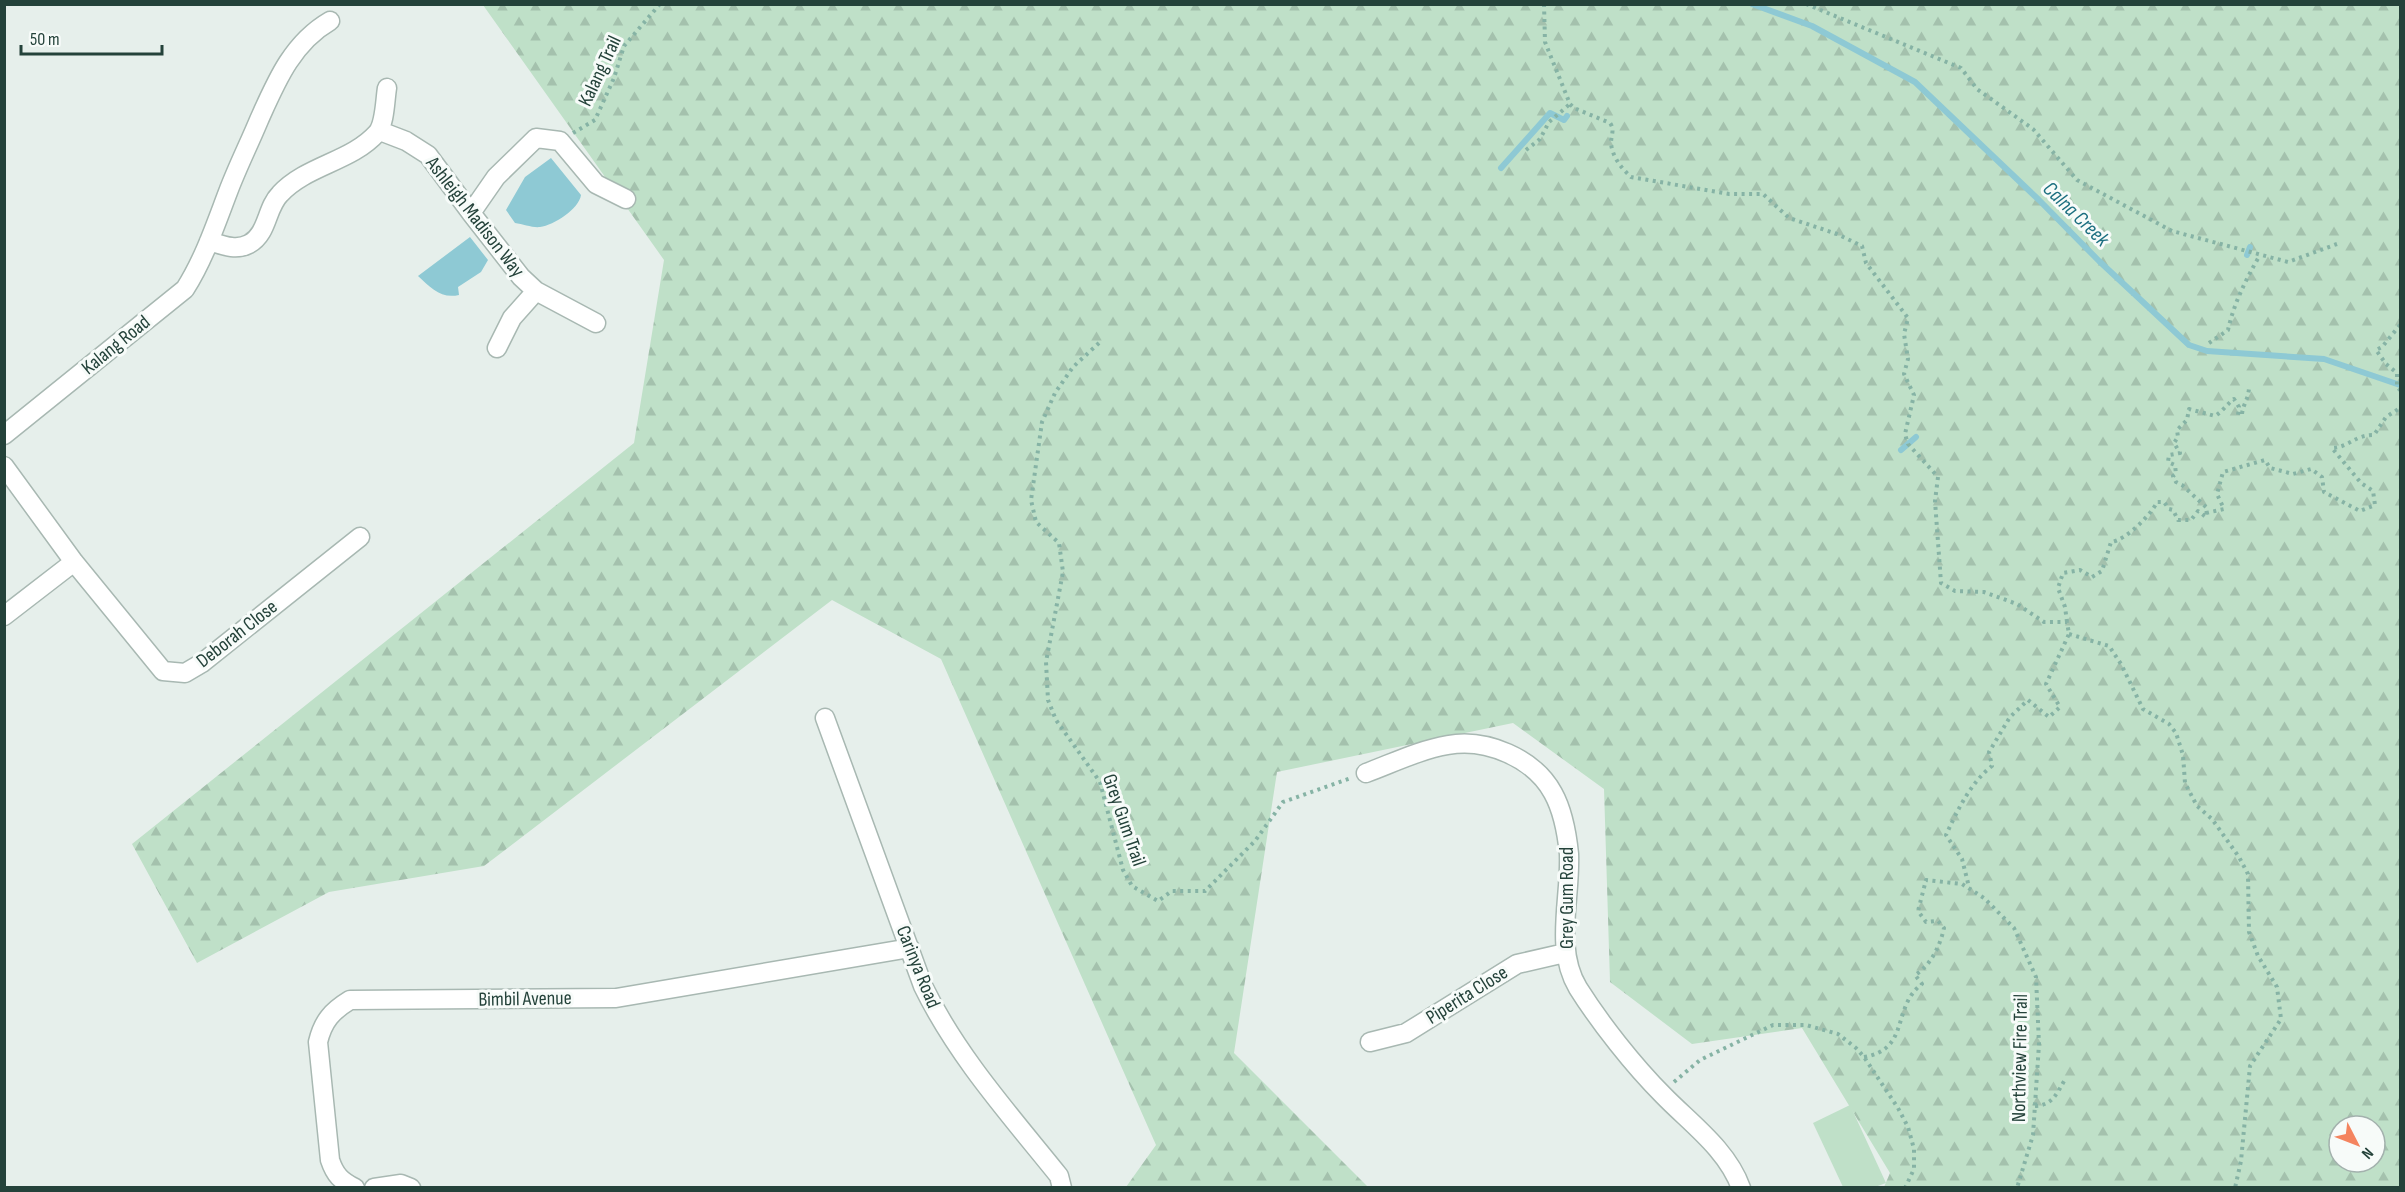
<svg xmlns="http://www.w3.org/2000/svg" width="2405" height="1192" viewBox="0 0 2405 1192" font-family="'Sofia Sans Condensed',sans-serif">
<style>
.forest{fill:url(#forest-firs);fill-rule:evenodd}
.pitch{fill:#bfe0c8}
.water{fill:#8ec9d4}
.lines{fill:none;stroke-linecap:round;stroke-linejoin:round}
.stream{stroke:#8ec9d4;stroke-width:6}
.minor-casing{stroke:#a8b8b2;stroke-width:21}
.path{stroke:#86b3a5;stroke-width:4;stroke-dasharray:3 4.5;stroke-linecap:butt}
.minor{stroke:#fff;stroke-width:18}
.labels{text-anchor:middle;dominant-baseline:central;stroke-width:6;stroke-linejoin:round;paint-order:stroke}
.street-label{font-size:20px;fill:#24423a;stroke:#f7fbf9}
.water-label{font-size:21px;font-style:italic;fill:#1c6f80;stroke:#f7fbf9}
</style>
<defs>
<pattern id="forest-firs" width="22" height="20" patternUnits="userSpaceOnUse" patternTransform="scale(1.5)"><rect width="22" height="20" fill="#bfe0c8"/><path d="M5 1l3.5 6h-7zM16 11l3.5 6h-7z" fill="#a4c1ad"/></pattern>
</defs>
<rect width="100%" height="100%" fill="#e6efeb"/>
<path class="forest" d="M483,5H2400V1187H1884L1890,1173L1802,1028L1692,1044L1610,982L1604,789L1513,723L1277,772L1234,1053L1368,1187H1126L1156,1145L941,659L832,600L484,866L329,892L197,963L132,844L634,443L664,260ZM2339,1126H2375V1162H2339Z"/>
<path class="pitch" d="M1850,1105L1886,1183L1875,1187H1843L1813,1123Z"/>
<path class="water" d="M551,158L581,195C579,209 554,225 540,227C533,228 523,224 515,223L506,210L525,177Z
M470,237L488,260L481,272L458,287L459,295C441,299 431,288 418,276Z"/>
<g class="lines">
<path class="stream" d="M1752,4L1812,26L1915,82L2039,200L2099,261L2189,345L2207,351L2324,359L2400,385
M1501,168L1550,113L1564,120L1567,116
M2247,255L2250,247
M1901,450L1916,437"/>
<defs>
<path id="minor" d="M380,131L406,141L428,155L471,213L521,277L536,291L596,323
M471,213L496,177L536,138L560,141L596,184L626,199
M209,241C222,245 236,251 249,244C268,234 266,208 280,194C307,165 351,162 377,133C385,124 385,100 387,88
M497,348L512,318L536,291
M4,435L185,289C204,259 215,226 228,192C237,168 249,144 259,120C276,82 292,43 330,21
M4,466L74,562L163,671L185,673L202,663L360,537
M4,616L74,562
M825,718L923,986C957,1056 1010,1115 1059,1176L1062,1188
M1366,773C1393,763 1419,750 1448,745C1486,738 1534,758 1553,793C1563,811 1567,834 1569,854C1571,898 1554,948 1578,988C1600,1023 1634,1066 1663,1095C1690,1123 1727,1149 1741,1188
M1370,1042L1406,1033L1517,964L1565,953
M355,1188C341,1181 335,1175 330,1160L318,1042C323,1021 332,1011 350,1000L616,998L910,948
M374,1188L401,1184L411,1188"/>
</defs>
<use href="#minor" class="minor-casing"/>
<path class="path" d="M1544,4L1545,42L1570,104L1574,108L1610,123C1615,130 1611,135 1611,143C1612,156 1621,168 1631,177L1729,194H1763L1789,218L1837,234L1862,246L1866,263L1908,318L1904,334L1908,359L1904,374L1914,395L1905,434L1908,444L1938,477L1935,501L1941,583L1955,591L1984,592L2017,604L2044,622H2067L2069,634L2046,684L2060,707L2049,717L2028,700L2010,717L1989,752L1992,766C1971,782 1957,811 1946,835L1962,859L1969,887
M1806,4L1961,68L1977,89L2033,129L2077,180L2172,231L2288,262L2337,244
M573,133L595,120L614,78L624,46L660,4
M1526,150L1540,139L1549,122L1570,104
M2400,325L2382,347L2376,350L2386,364L2397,373V387L2400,390
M1099,343L1073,367L1055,393L1042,422L1031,500L1036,522L1059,543L1063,572L1046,662L1048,700L1056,720L1100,782L1123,870L1132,886L1158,901L1172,891H1205L1255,841L1283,802L1351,778
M2209,343L2228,330C2234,303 2246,279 2260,255
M2206,513L2224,509L2217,494L2223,472L2265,460L2270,468L2293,474L2311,469L2322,477L2324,492L2360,511L2375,505L2373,491L2361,483L2332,448C2350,447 2354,435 2374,435L2386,417L2400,408
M2067,622L2065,607L2058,588L2063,573L2080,570L2092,577L2102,571L2111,542C2126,540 2151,515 2157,502H2164L2169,509L2173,510L2178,520H2191L2198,511L2206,517L2207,508L2182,485L2176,482L2173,476L2176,474L2175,465L2168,462L2169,455L2180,453L2174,443L2178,437L2177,430L2187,420L2189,409L2215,416C2223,411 2227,404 2234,399L2239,407L2238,415L2242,414C2243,404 2248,401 2249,388
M2069,634L2109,646L2121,664L2143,709L2169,724L2176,733L2183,755L2185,783L2197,806L2212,819L2239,857L2248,874L2249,932L2258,956L2277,987L2281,1019L2250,1066L2241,1161L2235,1188
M1864,1057C1911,1049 1891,1007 1922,984L1915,975C1931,965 1940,946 1944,928L1938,921L1926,922L1918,911L1926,880L1962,884L1984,898L2014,928L2036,977L2039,1044L2033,1135L2017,1188
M1674,1082L1700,1060L1773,1025H1806L1838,1034L1856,1048L1864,1057L1898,1108L1908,1127L1914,1149V1169L1905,1188
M2035,1106C2054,1105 2057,1092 2066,1078"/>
<use href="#minor" class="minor"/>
</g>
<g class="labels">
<g class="street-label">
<text transform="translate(600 71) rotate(-65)">Kalang Trail</text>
<text transform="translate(475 217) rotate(52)">Ashleigh Madison Way</text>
<text transform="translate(116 345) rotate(-39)">Kalang Road</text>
<text transform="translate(237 634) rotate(-38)">Deborah Close</text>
<text transform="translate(1124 820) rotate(71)">Grey Gum Trail</text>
<text transform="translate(1567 898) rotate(-90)">Grey Gum Road</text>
<text transform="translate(918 967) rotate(68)">Carinya Road</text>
<text transform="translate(1467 995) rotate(-32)">Piperita Close</text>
<text transform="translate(525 999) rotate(-1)">Bimbil Avenue</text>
<text transform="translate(2020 1058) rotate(-89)">Northview Fire Trail</text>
</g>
<g class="water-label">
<text transform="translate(2076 214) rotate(44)">Calna Creek</text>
</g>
</g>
<rect width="2405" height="1192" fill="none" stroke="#24423a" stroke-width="12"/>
<g transform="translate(2357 1144) rotate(132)"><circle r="28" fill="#f7fbf9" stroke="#a3b1ad" stroke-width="1.5"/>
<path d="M0-4.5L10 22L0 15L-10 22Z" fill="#f4845f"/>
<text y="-9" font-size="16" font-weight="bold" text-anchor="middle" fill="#24423a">N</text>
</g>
<path d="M21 45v9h141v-9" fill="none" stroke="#24423a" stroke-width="3"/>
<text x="30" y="45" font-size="18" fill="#24423a" stroke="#f7fbf9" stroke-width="4.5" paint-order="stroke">50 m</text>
</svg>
